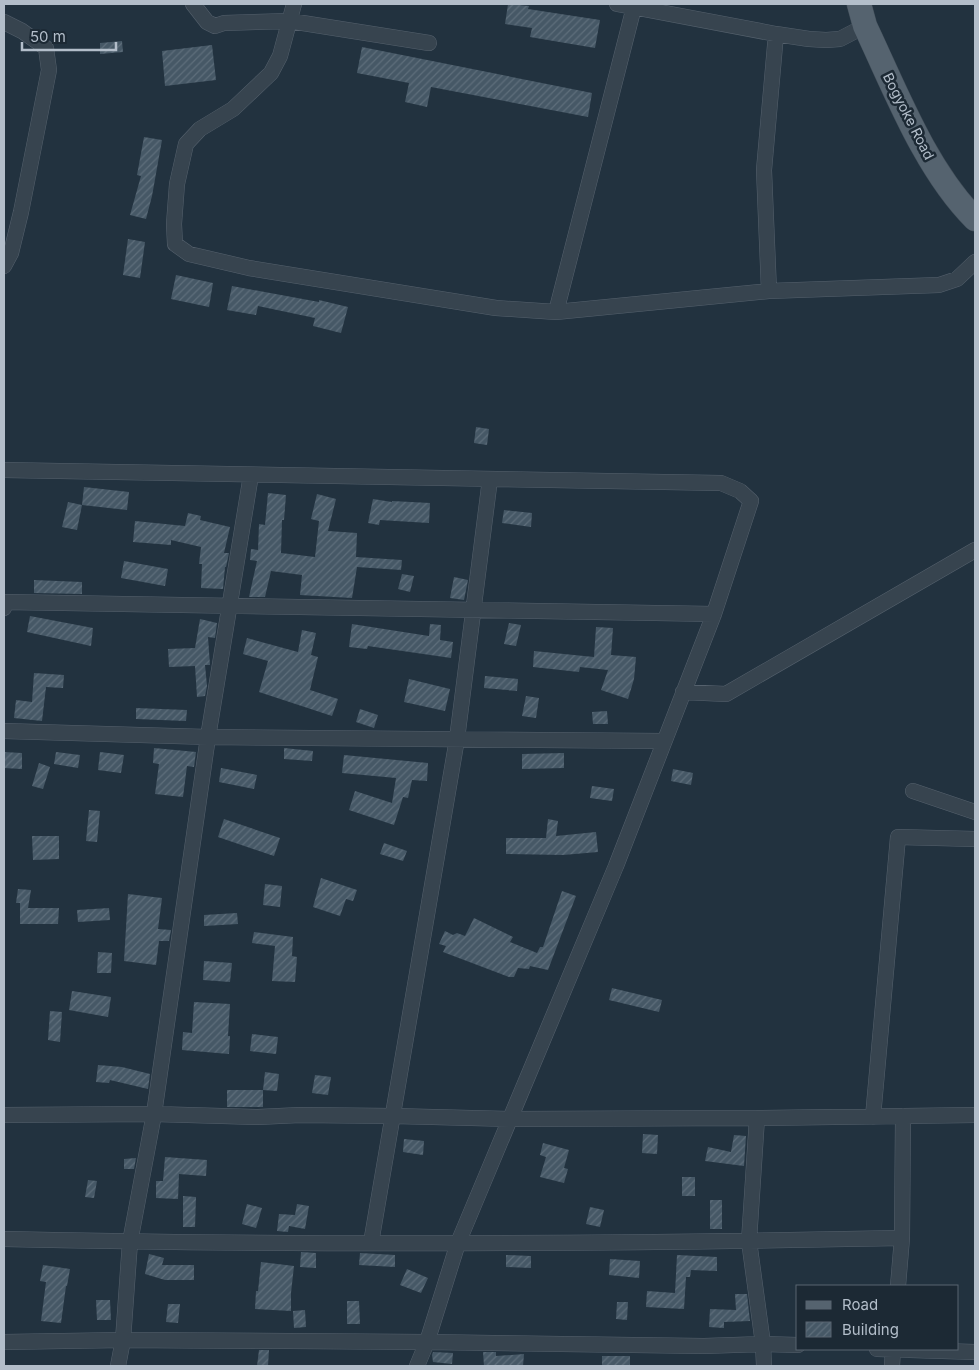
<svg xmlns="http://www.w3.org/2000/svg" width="979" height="1370" viewBox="0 0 979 1370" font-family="Inter,sans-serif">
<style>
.building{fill:url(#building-hatch)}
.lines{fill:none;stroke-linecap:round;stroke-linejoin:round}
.minor-casing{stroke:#55616d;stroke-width:16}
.primary-casing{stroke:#404d58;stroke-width:25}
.minor{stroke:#37444f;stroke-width:15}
.primary{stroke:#55636f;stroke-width:24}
.labels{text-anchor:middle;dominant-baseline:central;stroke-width:5;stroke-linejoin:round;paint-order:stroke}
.street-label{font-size:14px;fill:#b3beca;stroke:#1c2934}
</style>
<defs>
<pattern id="building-hatch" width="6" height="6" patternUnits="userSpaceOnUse" patternTransform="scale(1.25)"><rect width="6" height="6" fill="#465866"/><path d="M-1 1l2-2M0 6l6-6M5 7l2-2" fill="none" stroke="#5e6e7b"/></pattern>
</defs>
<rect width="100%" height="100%" fill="#22323f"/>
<path class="building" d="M508,4L529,6L528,9L600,20L595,48L530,37L532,28L505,24Z
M122,41L123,52L100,54V43Z
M212,45L216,80L165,86L162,51Z
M362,47L592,93L588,117L431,87L427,107L405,102L409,83L357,73Z
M144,137L162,140L152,196L146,219L130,215L141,176L137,175Z
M128,239L145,242L140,278L123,275Z
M176,275L213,283L209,307L171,299Z
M232,286L319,302V300L348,307L341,333L313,326L315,318L258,306L256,315L227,310Z
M476,427L489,429L487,445L474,443Z
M84,487L129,492L127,510L82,505Z
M268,493L286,495L284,520H282L281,553L315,557L319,521L311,519L317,494L336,499L328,531L357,533L356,557L402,560L401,570L357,567L352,598L300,595L302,575L271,571L265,597H249L257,561L250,560L251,549L258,550L259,524L265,525Z
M373,499L392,502V501L430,503L429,523L380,520L379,525L368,523Z
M68,502L82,505L77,530L62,527Z
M504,510L532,513L531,527L502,523Z
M188,513L201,516L200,520L230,527L224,553H229L226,567H225L223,589L201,588L202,564H199L201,547L171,540V545L133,542L135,521L185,526Z
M124,561L168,569L165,586L121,578Z
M402,574L414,576L410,592L398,589Z
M454,577L468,580L464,600L450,598Z
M34,580L82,582V594L34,593Z
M30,616L93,628L91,646L27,632Z
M200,619L217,623L215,638L208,637L210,665H205L207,686L205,696L197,697L195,666L169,667L168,649L195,648Z
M509,623L521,625L516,646L504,644Z
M352,624L429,636L430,624L441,625L440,640L453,642L451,658L368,646L367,649L349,647Z
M596,627L613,628L611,655L636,657L634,679L628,699L601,690L608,670L580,667L579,672L533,667L534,651L594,657Z
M302,630L316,633L311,655L318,657L310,690L338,699L332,716L259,692L268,661L243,654L247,638L298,652Z
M34,673L64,675L63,688L46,687L42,721L14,718L16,700L32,702Z
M485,676L518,679L517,691L484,688Z
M409,679L450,689L445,711L404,702Z
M526,696L539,698L536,718L522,716Z
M136,708L187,710L186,721L136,719Z
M360,709L378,715L374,728L356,722Z
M607,711L608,724H593L592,712Z
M154,748L196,752L194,767L187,766L183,797L155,794L159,764L153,763Z
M284,748L313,751L312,761L284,759Z
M4,752L22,753V769L4,768Z
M56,752L80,755L78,768L54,764Z
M100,752L124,755L121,773L98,770Z
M564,753V768L522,769V754Z
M344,755L428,763L427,781L412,780L408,798L403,797L394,825L349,810L355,791L392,803L396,778L342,773Z
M39,763L50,767L43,789L32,786Z
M221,768L257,775L254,789L219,782Z
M673,769L693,773L691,785L671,781Z
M592,786L614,789L612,801L590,798Z
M89,810L100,811L97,842L86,841Z
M224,819L280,838L274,856L218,837Z
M548,819L558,821L556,836L596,832L598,852L563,855L506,854V838H546Z
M32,836H59V859L33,860Z
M384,843L407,851L403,861L380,854Z
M321,878L357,890L353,901L346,899L340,916L313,907Z
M265,884L282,886L280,907L263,905Z
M18,889L31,890L28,908H59L58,924H20V903H16Z
M562,891L576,896L548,970L530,966L529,969L518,968L514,977H509L443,952L446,946L439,944L445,931L453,935L457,933L465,936L474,918L513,937L510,942L537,953L540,947H543Z
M128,894L162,898L158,929L171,930L169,941H159L156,965L124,961Z
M109,908L110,920L78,922L77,910Z
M237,913L238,924L204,926V915Z
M254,932L293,937L292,956L297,957L295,982L272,981L275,946L252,943Z
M98,952L112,953L111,973H97Z
M204,961L232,963L230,982L203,980Z
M612,988L662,1000L659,1012L609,1000Z
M72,991L111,997L108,1017L69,1010Z
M194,1002L230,1004L228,1036H230L229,1054L182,1050L183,1032L192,1033Z
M50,1011L62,1012L60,1042L48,1040Z
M252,1034L278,1037L276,1054L250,1051Z
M98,1065L122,1067L150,1074L148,1089L110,1080L109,1083L96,1082Z
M265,1072L279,1074L277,1091L263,1090Z
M315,1075L331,1077L328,1095L312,1093Z
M227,1090H263V1107H227Z
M643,1134L658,1135L657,1154L642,1153Z
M734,1135L746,1136L744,1166L705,1161L708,1147L731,1152Z
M404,1139L424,1141L423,1155L403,1152Z
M543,1143L569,1150L564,1168L568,1169L564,1183L540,1177L546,1157L540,1155Z
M165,1157L207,1160L206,1176L179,1174L178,1199L156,1198V1181H163Z
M136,1158L134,1169H124V1159Z
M682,1177H695V1196H682Z
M88,1180L97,1181L94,1198L85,1197Z
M183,1196L196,1197L195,1227H183Z
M710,1200H722V1229H710Z
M247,1204L262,1208L256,1228L242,1224Z
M297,1204L309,1206L305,1229L289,1226L288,1232L277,1231L279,1214L295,1215Z
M590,1207L604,1210L600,1227L586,1224Z
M301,1252L316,1253V1268L300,1267Z
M360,1253L395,1255V1267L359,1265Z
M149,1254L164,1258L162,1265H194V1280H165L145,1274Z
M506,1255L531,1256V1268L506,1267Z
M677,1255L717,1257V1271L691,1270L690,1277H686L684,1309L646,1307L647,1291L675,1293Z
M610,1259L640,1261L639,1278L609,1275Z
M261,1262L294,1266L291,1293V1311L255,1309L256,1291H258Z
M43,1265L70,1269L67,1286H66L61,1323L41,1321L46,1282L40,1281Z
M407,1269L428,1278L421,1293L400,1285Z
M735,1294H747L750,1321L724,1322V1328L709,1327L710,1309L736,1310Z
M96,1300H110L111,1320H97Z
M347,1301H359L360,1324H347Z
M617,1302H628L627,1320L616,1319Z
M168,1304H180L178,1323L166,1322Z
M305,1310L306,1327L294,1328L293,1311Z
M259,1350H269L268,1366H257Z
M433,1352L453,1353L452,1364L433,1362L432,1355Z
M483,1352H496V1356L524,1354L523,1366H484Z
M602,1356H630V1366H602Z"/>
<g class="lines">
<defs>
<path id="minor" d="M193,4L207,22L215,26L224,23L290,21L429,43
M294,4L280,56L271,73L233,109L200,129L186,144L177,184L174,224L175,244L189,254L249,268L496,308L556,312L769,291L939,285L957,279L975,262
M617,4L776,34L809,39L826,40L840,39L865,26
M4,22L22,31L46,48L49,70L21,212L11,253L4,266
M769,291L764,170L776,34
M556,312L634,7
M4,470L721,483L740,491L751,501L714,614L616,866L458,1243L427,1342L417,1366
M4,608L5,602L714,614
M683,692L726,694L975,550
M4,731L208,737L664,741
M913,791L975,812
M4,1115L154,1114L258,1117L300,1115L394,1116L510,1119L757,1118L749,1241L763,1344L764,1366
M873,1117L898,837L975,839
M757,1118L975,1115
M4,1239C303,1246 603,1244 902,1238
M371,1243L457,739L490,479
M898,1286L902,1238L903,1116
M4,1342L123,1340L427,1342L704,1346L763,1344L798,1345
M877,1349L975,1352
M118,1366L123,1340L130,1242L154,1114L208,737L251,475
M892,1366L893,1349"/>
<path id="primary" d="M859,4L865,26C895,89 925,169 975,219"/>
</defs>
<use href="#minor" class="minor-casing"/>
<use href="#primary" class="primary-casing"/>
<use href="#minor" class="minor"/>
<use href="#primary" class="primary"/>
</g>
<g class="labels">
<g class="street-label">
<text transform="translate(909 116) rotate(63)">Bogyoke Road</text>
</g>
</g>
<rect width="979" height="1370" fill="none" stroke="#b3beca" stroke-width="10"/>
<rect x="796" y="1285" width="162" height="65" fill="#1c2934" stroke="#586570"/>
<rect x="806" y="1301" width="25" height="8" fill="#55636f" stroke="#586570"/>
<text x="842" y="1310" font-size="15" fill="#b3beca">Road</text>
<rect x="806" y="1322" width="25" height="15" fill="url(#building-hatch)" stroke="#586570"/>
<text x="842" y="1335" font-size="15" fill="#b3beca">Building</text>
<path d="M22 42v8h94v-8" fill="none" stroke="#b3beca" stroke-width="2.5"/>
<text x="30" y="42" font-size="15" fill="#b3beca" stroke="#1c2934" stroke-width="4" paint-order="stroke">50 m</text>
</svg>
